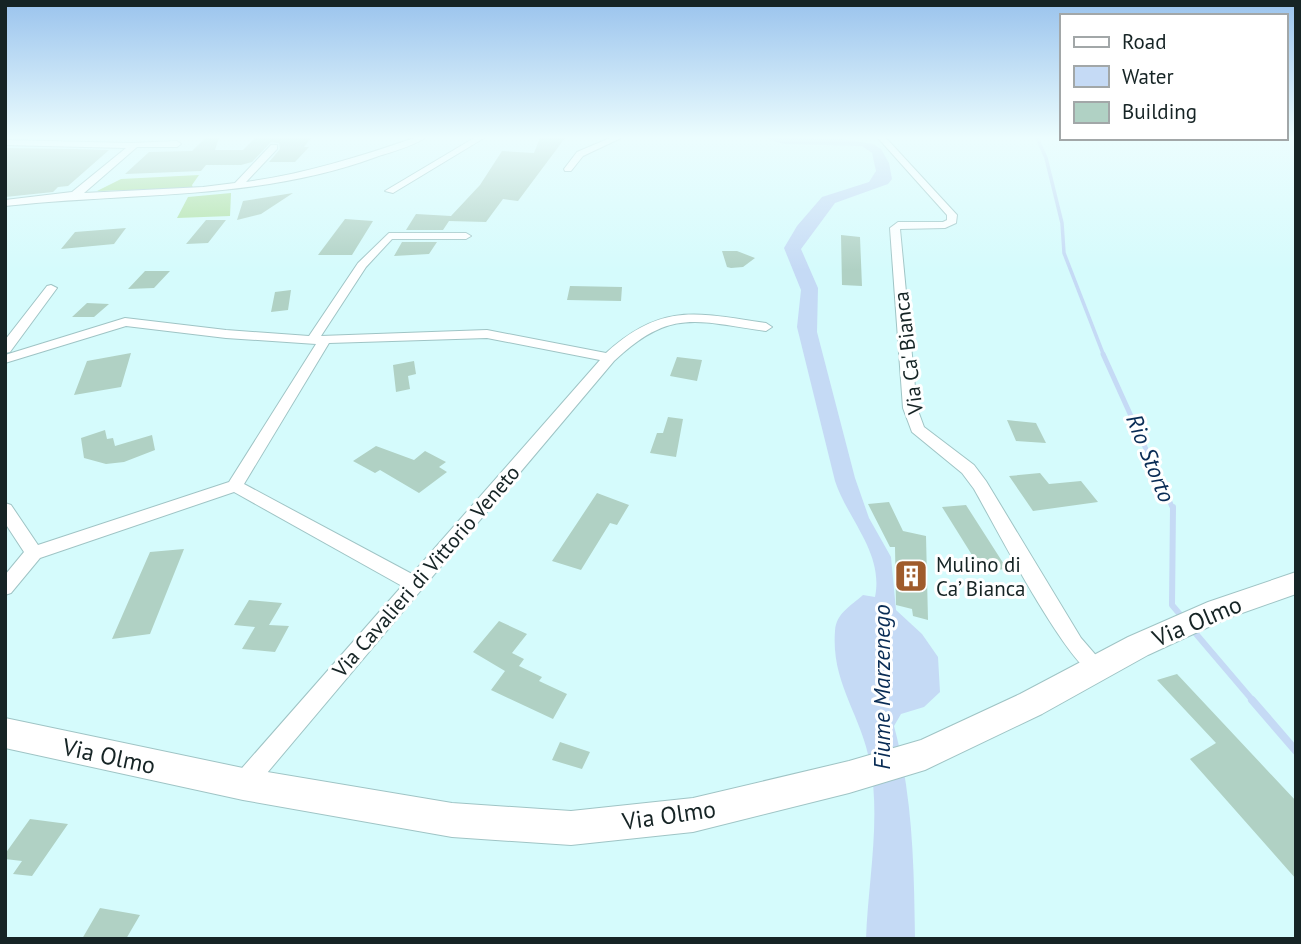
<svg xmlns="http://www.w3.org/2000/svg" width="1301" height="944" viewBox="0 0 1301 944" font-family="'PT Sans',sans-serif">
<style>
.green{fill:#addfa0}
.water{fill:#c5daf5}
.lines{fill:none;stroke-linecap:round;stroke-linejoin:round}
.stream-far3{stroke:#c5daf5;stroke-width:3.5}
.stream-far2{stroke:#c5daf5;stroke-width:5}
.stream-far1{stroke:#c5daf5;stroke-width:6}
.stream{stroke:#c5daf5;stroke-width:8}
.building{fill:#b0d1c4}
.street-casing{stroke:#9fc4c5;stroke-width:2}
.secondary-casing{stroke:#9fc4c5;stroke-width:2}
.street{fill:#fff;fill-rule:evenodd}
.secondary{fill:#fff;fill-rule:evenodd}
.labels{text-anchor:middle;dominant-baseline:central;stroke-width:6;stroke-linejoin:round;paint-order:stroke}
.street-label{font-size:21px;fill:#162425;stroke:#fff}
.poi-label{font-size:21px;fill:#162425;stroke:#fff;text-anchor:start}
.water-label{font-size:23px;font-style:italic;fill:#092c55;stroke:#fff}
.near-street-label{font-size:24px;fill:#162425;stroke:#fff}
</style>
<rect width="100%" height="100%" fill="#d5fbfc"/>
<path class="green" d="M199,175L192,185L193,188L97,191L121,179Z
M231,193L230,216L177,218L188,197Z"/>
<path class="water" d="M764,138L842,139L873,144L881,149L889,163L892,179L888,184L835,203L801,249L818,288L817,332L855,478L869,518L891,557L896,610L922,634L938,657L940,692L924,707L901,714L894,726C913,797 914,866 915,939H866C868,882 881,820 870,763C861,714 831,683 835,631C836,613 851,606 863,595L875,597C884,553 848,520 835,481L797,327L801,290L784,248L797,226L822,197L869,182L876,171L872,153L862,146L784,144Z"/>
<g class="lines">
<path class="stream-far3" d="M1037,138L1046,158L1062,223L1064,253L1104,356"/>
<path class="stream-far2" d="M1103,354L1173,509"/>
<path class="stream-far1" d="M1173,507L1172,605L1183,618
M1191,628L1254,702"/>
<path class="stream" d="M1252,700L1296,751"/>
</g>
<path class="building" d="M205,138H219L215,150H243L255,138H311L304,147H309L295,162H269L280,149L279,143L271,142L252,162L241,165H206L201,171L125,174L149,152L192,151Z
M540,138H565L518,201L503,199L486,222L449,221L443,230H406L416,214L451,216L480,185L502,151L534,153Z
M5,148L74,149L109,150L68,186L58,187L53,192L5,197Z
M293,193L261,214L237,220L243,201Z
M345,219L373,221L352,255H318Z
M206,220H226L208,243L186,244Z
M126,228L114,244L61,249L75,232Z
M841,235L860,237L862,286L842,285Z
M402,242H437L429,254L394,256Z
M722,251H737L755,258L743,267L731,268L727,267Z
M145,271H170L154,288L128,289Z
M570,286L622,287L621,301L567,300Z
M291,290L288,310L271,312L275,292Z
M87,303L109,304L94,317H72Z
M131,353L121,387L74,395L87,361Z
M677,357L702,360L697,381L670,376Z
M414,361L416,374L408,376L410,389L396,392L393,365Z
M668,417L683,419L676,457L650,453L657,433H663Z
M1007,420L1036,423L1046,443L1016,441Z
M105,430L107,439L113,438L115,446L152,435L155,450L124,462L106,464L84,458L81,438Z
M376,446L414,460L425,451L446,462L439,467L447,472L419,493L380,470L375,473L353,461Z
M1040,473L1049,484L1081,481L1098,502L1033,511L1009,476Z
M597,493L629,505L617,525L610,523L581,570L552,561Z
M889,502L903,531L926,536L928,620L913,616L912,609L896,605L895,547H890L868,504Z
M966,505L1007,569L982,571L942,507Z
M184,549L150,634L112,639L150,552Z
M249,600L282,603L269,625L289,626L275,652L242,649L255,627L234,625Z
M499,621L527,634L512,653L524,659L519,666L542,677L539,681L567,694L553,719L491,690L505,671L473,652Z
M1177,674L1296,801V879L1190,759L1216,743L1157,680Z
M560,742L590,752L582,769L552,760Z
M30,819L68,824L32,876L13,874L22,861L5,859V854Z
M100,908L140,915L126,939H82Z"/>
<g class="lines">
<defs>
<path id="street" d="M414,138H425C411,147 391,152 376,157C257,201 129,192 5,206V200L72,192L126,148L5,145V140L131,143L177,141L181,144L177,147H137L84,193L203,187L235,183L271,145H277V149L246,182C304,174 359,157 414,138Z
M474,138H484L393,193L385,191Z
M610,138H621L583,156L571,171H565L564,169L577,152Z
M878,138H886L957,215L956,223L945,228L900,229L917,408L924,427L974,465L986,481L1081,638L1107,668L1104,674L1097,677C1067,666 994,524 974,489L962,473L912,432L903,408L890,228L898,222H943L947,220V215Z
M389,233H466L471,236L466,239H392L366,267L321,336L487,330L606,353C662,302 697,313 766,323L772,327L766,331C696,321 670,308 614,361L251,792L243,795L235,792L232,784L235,776L402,586L234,492L40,558L11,593L5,595V575L24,552L5,523V503L11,505L38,545L229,482L316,344L226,338L126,326L5,363V355L125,318L226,330L309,336L358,263ZM487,338L600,360L412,574L244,484L329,343Z
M51,285L57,288L10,352L5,353V340L47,286Z"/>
<path id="secondary" d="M1296,572V594L1228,618L1148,655L1042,714L925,770L849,793L693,832L571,845L452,837L243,800L5,748V718L243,768L452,803L571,811L693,798L849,761L921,740L1020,694L1128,637L1208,602Z"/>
</defs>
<use href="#street" class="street-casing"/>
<use href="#secondary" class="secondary-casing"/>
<use href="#street" class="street"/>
<use href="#secondary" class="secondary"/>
</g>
<linearGradient id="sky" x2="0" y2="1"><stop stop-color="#9ac3ed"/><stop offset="0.51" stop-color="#ecfdfe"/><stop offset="1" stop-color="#ecfdfe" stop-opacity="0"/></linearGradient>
<rect width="1301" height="270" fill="url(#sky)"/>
<defs>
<symbol id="building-square" viewBox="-11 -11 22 22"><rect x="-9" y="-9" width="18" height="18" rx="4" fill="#9f5b2c" stroke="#fff"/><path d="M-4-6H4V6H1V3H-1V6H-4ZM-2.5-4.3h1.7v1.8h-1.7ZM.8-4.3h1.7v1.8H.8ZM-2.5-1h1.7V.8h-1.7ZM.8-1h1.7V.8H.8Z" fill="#fff"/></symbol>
</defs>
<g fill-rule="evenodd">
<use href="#building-square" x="892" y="557" width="38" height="38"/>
</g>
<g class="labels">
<g class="street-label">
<text transform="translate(908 353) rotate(-97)">Via Ca' Bianca</text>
<text transform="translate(426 571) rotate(-49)">Via Cavalieri di Vittorio Veneto</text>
</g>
<g class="poi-label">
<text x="936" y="564">Mulino di<tspan x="936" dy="24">Ca’ Bianca</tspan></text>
</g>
<g class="water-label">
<text transform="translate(1151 458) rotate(68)">Rio Storto</text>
<text transform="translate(881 687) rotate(-90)">Fiume Marzenego</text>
</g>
<g class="near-street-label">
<text transform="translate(1197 621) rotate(-23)">Via Olmo</text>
<text transform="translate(109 756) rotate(12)">Via Olmo</text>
<text transform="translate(669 815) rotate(-8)">Via Olmo</text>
</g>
</g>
<rect width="1301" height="944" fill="none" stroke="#162425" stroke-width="14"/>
<rect x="1060" y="14" width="228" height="126" fill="#ffffff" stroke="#a2a7a8" stroke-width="2"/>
<rect x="1074" y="37" width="35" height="10" fill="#ffffff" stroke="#a2a7a8" stroke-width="2"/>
<text x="1122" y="49" font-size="21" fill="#162425">Road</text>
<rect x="1074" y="66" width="35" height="21" fill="#c5daf5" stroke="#a2a7a8" stroke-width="2"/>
<text x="1122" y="84" font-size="21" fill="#162425">Water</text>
<rect x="1074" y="102" width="35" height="21" fill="#b0d1c4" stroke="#a2a7a8" stroke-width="2"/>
<text x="1122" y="119" font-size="21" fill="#162425">Building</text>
</svg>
